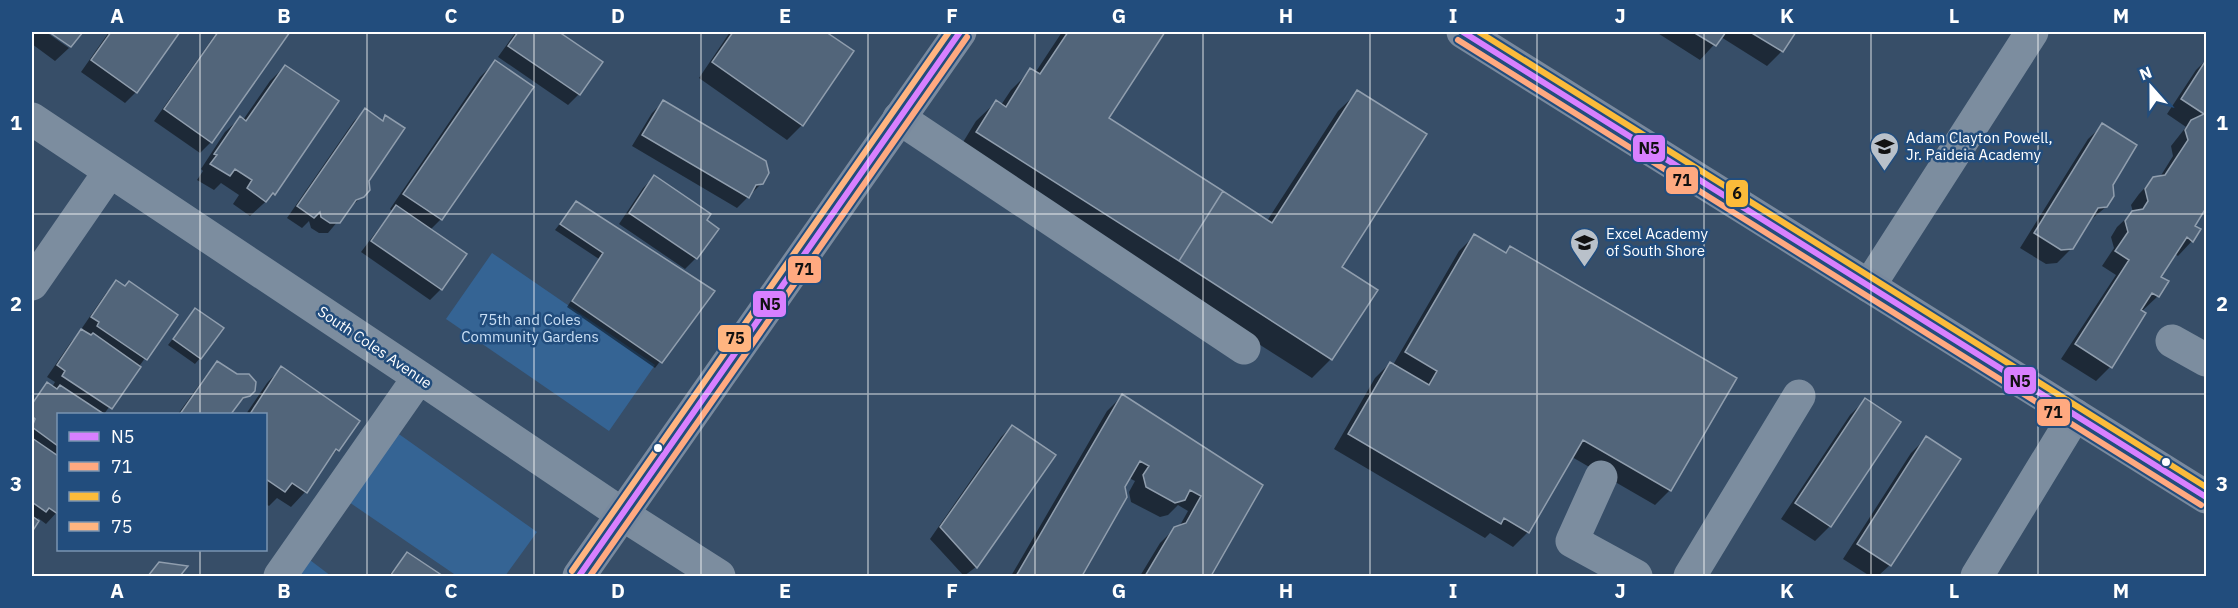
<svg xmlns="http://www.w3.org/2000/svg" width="2238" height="608" viewBox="0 0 2238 608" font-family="'IBM Plex Sans',sans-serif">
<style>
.green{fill:#356494}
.shadow{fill:#0007}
.building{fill:#52657a;stroke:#909eae;stroke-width:1.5}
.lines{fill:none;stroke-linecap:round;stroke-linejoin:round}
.minor{stroke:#7c8d9f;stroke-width:33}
.major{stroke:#7a8a9e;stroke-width:33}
.bus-1-casing{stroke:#224d7d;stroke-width:10}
.bus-2-casing{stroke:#224d7d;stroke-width:10}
.bus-3-casing{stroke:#224d7d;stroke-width:10}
.bus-4-casing{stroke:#224d7d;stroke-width:10}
.bus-1{stroke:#d880ff;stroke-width:6}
.bus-2{stroke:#ffa980;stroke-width:6}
.bus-3{stroke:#fbbb3a;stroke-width:6}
.bus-4{stroke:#ffb580;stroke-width:6}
.grid{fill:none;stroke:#fff;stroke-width:1.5;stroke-opacity:0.55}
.bus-dot{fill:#fff;stroke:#224d7d;stroke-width:2}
.labels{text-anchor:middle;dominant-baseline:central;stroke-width:5;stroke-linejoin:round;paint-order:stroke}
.poi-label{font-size:15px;fill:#fff;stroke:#224d7d;text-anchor:start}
.park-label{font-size:15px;fill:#cadff5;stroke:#224d7d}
.street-label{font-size:15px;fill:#fff;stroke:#224d7d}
.line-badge{stroke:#224d7d;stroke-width:2}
.pale-badge-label{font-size:16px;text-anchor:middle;font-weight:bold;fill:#111}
.neatline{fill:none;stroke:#fff;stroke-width:2}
.grid-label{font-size:20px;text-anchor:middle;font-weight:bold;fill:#fff}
</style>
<rect width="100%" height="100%" fill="#374e68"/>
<path class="green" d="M492,253L655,365L609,431L446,319Z
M396,432L537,532L505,576H457L346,500Z
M306,557L331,576H292Z"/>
<path class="shadow" d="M32,32H46L69,48L55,61L32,44Z
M109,32H178L136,92L125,103L81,72Z
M217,32H289L211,142L200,153L154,121Z
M516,32H556L601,62L579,94L568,105L498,57Z
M730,32H824L852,51L802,125L787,140L699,78Z
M1062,32H1163L1107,119L1267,221L1338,111L1358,92L1331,359L1312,378L957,152L976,121L996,102L1001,105L1011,90L1031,70L1035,73Z
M1656,32H1794L1782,51L1767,66L1721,37L1700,60Z
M2206,60V205L2193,226L2192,241L2178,256L2175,254L2159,277L2158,296L2141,312L2110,367L2096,381L2061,359L2116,275L2102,266L2114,248L2111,237L2117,227L2133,212L2131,205L2139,194L2154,178L2160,177L2173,156L2171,146L2186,127L2167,114L2196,70Z
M495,62L441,219L430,230L441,289L430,300L361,252L392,211L390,209L480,77Z
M285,66L337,102L274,194L250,216L233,204L239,195L221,183L214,190L197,180L203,171L201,169L225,132L240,118L243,120L270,81Z
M663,102L762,183L737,208L632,146L652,113Z
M365,110L381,121L386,117L363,196L348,209L328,233H319L311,228L309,221L302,228L287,218L354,121Z
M2103,125L2112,185L2106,207L2088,222L2072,248L2057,263L2046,264L2020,248L2088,139Z
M654,177L704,220L696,258L685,269L619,224L643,188Z
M576,203L713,291L655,368L567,307L599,259L555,230Z
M1474,236L1504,254L1510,248L1670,490L1655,505L1572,457L1528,532L1513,547L1490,533L1485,538L1334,449L1375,378L1390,363L1393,365L1459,251Z
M117,282L176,316L104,414H58V511L46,524L38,518L32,529V402L48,384L52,387L55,382L47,377L71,342L83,329L82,328L106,293Z
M195,310L200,358L195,364L168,345Z
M217,363L251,393L235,406L229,414H178L207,374Z
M281,368L358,422L305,492L291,507L277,498L269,506L266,504V414H246L267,383Z
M1122,396L1261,485L1209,576H1140L1160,543L1175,528L1179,527L1188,511L1178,505L1168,515L1160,517L1131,502L1129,492L1135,481L1129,478L1123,487L1126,497L1080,576H1011L1107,411Z
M1865,400L1899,423L1830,526L1815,541L1781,519L1850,415Z
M1012,426L1054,456L976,567L964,576L930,539L1001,437Z
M1926,438L1890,565L1878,576H1870L1843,559L1911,453Z
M407,554L441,576H388Z
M159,564L185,567L178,576H147Z"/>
<path class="building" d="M49,32H83L71,47Z
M111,32H180L137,93L91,60Z
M218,32H290L212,143L164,109Z
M518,32H559L603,62L580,95L508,46Z
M733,32H826L854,51L803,126L712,62Z
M1068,32H1165L1109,118L1223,191L1179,261L976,132L996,100L1006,107L1030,68L1040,74Z
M1693,32H1726L1716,46Z
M1750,32H1796L1783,52Z
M495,60L534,87L442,220L403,194Z
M2206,60V208L2195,226L2201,229L2193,242L2187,237L2161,277L2169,281L2159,297L2152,293L2141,310L2146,313L2112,368L2075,344L2129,260L2115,251L2128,232L2125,221L2132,211L2143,209L2148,201L2145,189L2153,177L2165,175L2188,140L2185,130L2191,120L2204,114L2181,99Z
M285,65L339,101L275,195L273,193L266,202L247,188L252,180L235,169L230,176L210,164L217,155L214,154L240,116L246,121Z
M1357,90L1427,134L1342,267L1378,290L1332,360L1179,261L1223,191L1272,223Z
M663,100L766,161L769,173L763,184L756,185L749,198L642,135Z
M365,108L383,121L385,115L405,128L369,181L370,190L364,197L356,200L340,223H330L321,217L320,212L314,218L297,206Z
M2102,123L2137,145L2113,185L2114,196L2107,207L2098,208L2073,249L2061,250L2034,233Z
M654,175L711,214L707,220L719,229L697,259L629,213Z
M576,201L715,291L662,363L572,301L603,253L560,224Z
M396,205L467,254L442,290L371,241Z
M1474,234L1506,253L1510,246L1737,378L1671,491L1583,440L1529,533L1504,518L1501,524L1348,434L1390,362L1429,385L1437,371L1405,352Z
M116,280L125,286L129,281L178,315L147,360L97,326L99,322L91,317Z
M195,308L224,328L201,359L173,339Z
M81,329L91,335L93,333L141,367L112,409L62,376L65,371L57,365Z
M217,361L237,374H249L256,382L255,391L250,396L243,398L231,414H180Z
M281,366L360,421L339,451L336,449L307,493L292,483L285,492L266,479V414H250Z
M47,382L57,389L60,385L104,414H58V446L32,427L35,419L32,416V404Z
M1122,394L1263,485L1211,576H1145L1174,527L1186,523L1201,496L1190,490L1185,500L1175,503L1146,487L1143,475L1149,466L1140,461L1125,487L1127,497L1082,576H1016Z
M1865,398L1901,422L1831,527L1795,503Z
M1012,425L1056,455L977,568L940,527Z
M1926,436L1961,459L1891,566L1857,544Z
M32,438L58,456V514L49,508L46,512L32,502Z
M32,516L39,521L32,532Z
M407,552L443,576H390Z
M159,562L188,566L180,576H148Z"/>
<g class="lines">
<path class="minor" d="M899,118L1244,348
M32,119L419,377L622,514L719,576
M32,284L110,171
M1869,286L2032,32
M2172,341L2206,360
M1601,477L1572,541L1636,576
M280,576L419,377
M1690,576L1799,396
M1977,576L2075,415"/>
<path class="major" d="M1463,32L2206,497
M579,576L960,32"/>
<defs>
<path id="bus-1" d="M1463,32L2206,497
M579,576L960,32"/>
<path id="bus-2" d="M1458,40L2201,505
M590,576L967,37"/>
<path id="bus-3" d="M1479,32L2206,487"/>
<path id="bus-4" d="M572,571L949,32"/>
</defs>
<use href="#bus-1" class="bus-1-casing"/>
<use href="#bus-2" class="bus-2-casing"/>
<use href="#bus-3" class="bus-3-casing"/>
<use href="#bus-4" class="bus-4-casing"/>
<use href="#bus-1" class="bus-1"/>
<use href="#bus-2" class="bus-2"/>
<use href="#bus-3" class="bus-3"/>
<use href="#bus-4" class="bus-4"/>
</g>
<path class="grid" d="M200,32V414M367,32V576M534,32V576M701,32V576M868,32V576M1035,32V576M1203,32V576M1370,32V576M1537,32V576M1704,32V576M1871,32V576M2038,32V576M32,214H2206M32,394H2206M200,550V576"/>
<defs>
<symbol id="school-pin" viewBox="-11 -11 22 30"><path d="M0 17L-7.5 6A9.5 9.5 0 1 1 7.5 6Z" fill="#b9c1ca" stroke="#224d7d"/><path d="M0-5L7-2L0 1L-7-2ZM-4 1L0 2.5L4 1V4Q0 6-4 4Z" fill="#111"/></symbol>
</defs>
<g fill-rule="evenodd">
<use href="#school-pin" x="1868" y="130" width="33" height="45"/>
<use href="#school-pin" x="1568" y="226" width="33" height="45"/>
</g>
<g class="bus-dot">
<circle cx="658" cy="448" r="5"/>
<circle cx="2166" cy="462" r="5"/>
</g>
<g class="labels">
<g class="poi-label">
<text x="1906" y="137">Adam Clayton Powell,<tspan x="1906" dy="17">Jr. Paideia Academy</tspan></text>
<text x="1606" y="233">Excel Academy<tspan x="1606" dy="17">of South Shore</tspan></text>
</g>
<g class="park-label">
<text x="530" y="319">75th and Coles<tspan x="530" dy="17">Community Gardens</tspan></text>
</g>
<g class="street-label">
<text transform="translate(375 347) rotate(34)">South Coles Avenue</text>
</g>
</g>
<g class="line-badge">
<rect x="1632" y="134" width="34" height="29" rx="6" fill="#d880ff"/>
<rect x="1665" y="166" width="34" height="29" rx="6" fill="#ffa980"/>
<rect x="1725" y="179" width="24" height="29" rx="6" fill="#fbbb3a"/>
<rect x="787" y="255" width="35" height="29" rx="6" fill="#ffa980"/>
<rect x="752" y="290" width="35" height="28" rx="6" fill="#d880ff"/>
<rect x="717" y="324" width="35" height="29" rx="6" fill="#ffb580"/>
<rect x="2003" y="366" width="34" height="29" rx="6" fill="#d880ff"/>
<rect x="2036" y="398" width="35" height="29" rx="6" fill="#ffa980"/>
</g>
<g class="pale-badge-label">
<text x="1649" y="154">N5</text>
<text x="1682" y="186">71</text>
<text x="1737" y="199">6</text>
<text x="804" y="275">71</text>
<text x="770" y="310">N5</text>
<text x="735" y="344">75</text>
<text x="2020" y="387">N5</text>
<text x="2053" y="418">71</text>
</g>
<rect width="2238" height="608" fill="none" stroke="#224d7d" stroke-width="66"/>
<rect x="57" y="413" width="210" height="138" fill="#224d7d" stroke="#7a94b1" stroke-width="1.5"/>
<rect x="69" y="432" width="30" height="9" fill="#d880ff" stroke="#7a94b1" stroke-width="1.5"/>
<text x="111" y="443" font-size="18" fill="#ffffff">N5</text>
<rect x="69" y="462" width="30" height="9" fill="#ffa980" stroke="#7a94b1" stroke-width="1.5"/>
<text x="111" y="473" font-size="18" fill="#ffffff">71</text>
<rect x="69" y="492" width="30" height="9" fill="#fbbb3a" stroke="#7a94b1" stroke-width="1.5"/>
<text x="111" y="503" font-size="18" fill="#ffffff">6</text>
<rect x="69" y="522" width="30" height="9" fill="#ffb580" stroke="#7a94b1" stroke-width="1.5"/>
<text x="111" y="533" font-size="18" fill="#ffffff">75</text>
<g transform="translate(2151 87) rotate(339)" stroke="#224d7d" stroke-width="4.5" paint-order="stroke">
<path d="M0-4.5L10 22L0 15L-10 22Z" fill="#ffffff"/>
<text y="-9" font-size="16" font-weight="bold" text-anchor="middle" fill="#ffffff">N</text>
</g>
<rect x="33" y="33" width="2172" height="542" class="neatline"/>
<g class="grid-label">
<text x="117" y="23">A</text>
<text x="284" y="23">B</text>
<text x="451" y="23">C</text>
<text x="618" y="23">D</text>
<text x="785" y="23">E</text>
<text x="952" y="23">F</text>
<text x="1119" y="23">G</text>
<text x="1286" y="23">H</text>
<text x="1453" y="23">I</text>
<text x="1620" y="23">J</text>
<text x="1787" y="23">K</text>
<text x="1954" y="23">L</text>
<text x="2121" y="23">M</text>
<text x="16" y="130">1</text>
<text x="2222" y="130">1</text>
<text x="16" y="311">2</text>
<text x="2222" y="311">2</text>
<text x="16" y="491">3</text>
<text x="2222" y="491">3</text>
<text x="117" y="598">A</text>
<text x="284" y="598">B</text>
<text x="451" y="598">C</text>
<text x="618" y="598">D</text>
<text x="785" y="598">E</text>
<text x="952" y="598">F</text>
<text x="1119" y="598">G</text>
<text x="1286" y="598">H</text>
<text x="1453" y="598">I</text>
<text x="1620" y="598">J</text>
<text x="1787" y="598">K</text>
<text x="1954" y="598">L</text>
<text x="2121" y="598">M</text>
</g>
</svg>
